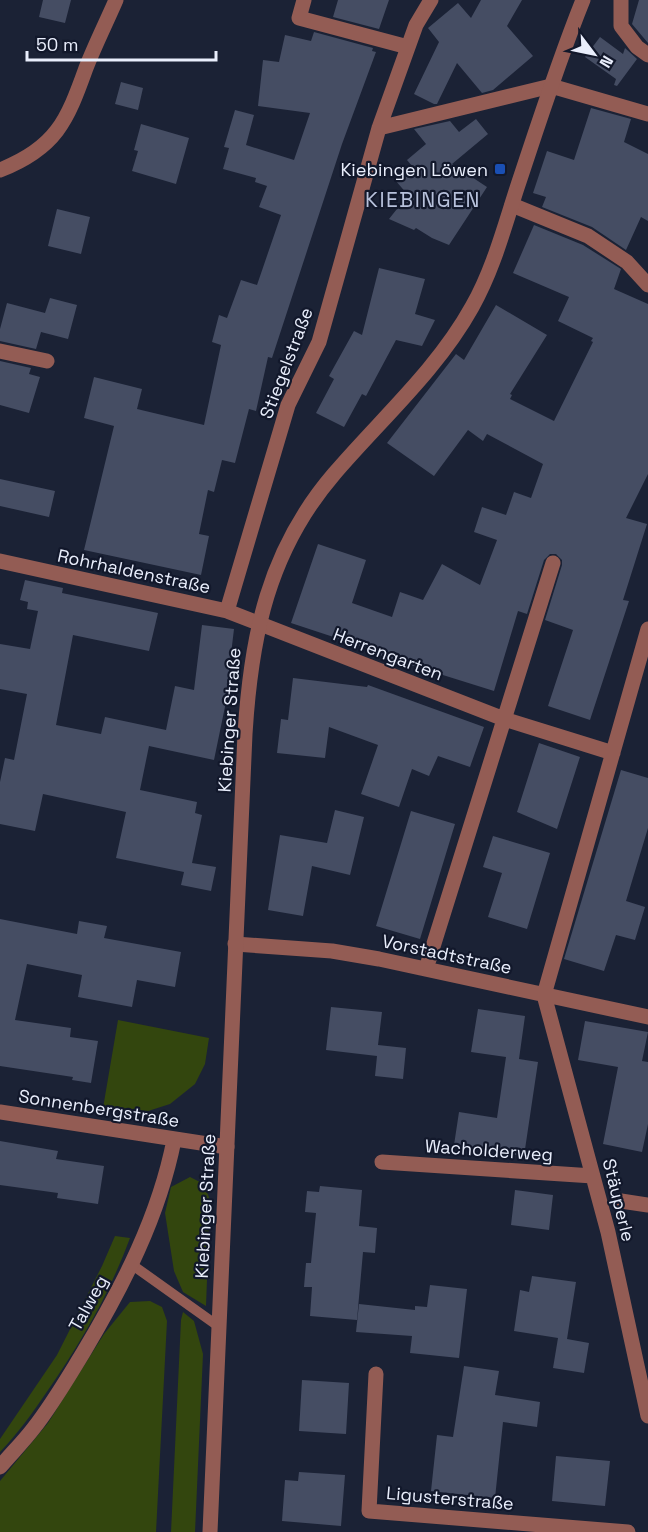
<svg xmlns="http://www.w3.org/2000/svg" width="648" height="1532" viewBox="0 0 648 1532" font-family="'Space Grotesk',sans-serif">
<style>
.green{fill:#33460e}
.building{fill:#454d63}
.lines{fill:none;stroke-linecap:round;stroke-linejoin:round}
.service{stroke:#935c54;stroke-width:10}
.minor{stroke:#935c54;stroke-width:15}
.tertiary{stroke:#935c54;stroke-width:15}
.transit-dot{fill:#1a4fb4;stroke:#12182b;stroke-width:2}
.labels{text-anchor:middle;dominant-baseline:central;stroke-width:4.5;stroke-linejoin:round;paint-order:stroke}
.poi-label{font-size:18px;fill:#e9eefc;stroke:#12182b;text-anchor:end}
.street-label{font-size:18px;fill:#e9eefc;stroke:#12182b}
.quarter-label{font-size:21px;letter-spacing:1.5px;fill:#b7c1db;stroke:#12182b}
</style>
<rect width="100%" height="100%" fill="#1b2235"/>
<path class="green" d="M118,1020L209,1038L205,1064L195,1084L170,1104L145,1112L103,1108Z
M190,1177L204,1184L210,1200L206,1306L183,1292L174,1271L165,1213L171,1187Z
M115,1236L130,1238C109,1295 80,1344 46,1393C32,1414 17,1434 0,1452V1439L57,1355L102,1266Z
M150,1301L162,1307L167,1321L156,1532H0V1481L48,1423L104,1334L130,1302Z
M183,1312L194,1321L203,1354L195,1532H171L181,1320Z"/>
<path class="building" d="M43,0H71L65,23L39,17Z
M338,0H389L379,29L333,17Z
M481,0H522L507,26L533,56L493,90L482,93L457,63L437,104H434L414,94L439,42L428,28L458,3L471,18Z
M639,0H648V43L632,24Z
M314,32L373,48L372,51L376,52L342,144L272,358L268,357L256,411L249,409L235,463L222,460L214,492L208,490L199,534L209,536L201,575L84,550L114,426L84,418L94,377L142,389L137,409L204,425L221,345L212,342L219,315L227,318L241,280L257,285L281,215L259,207L267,186L255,182L256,178L223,169L229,148L224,147L235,110L254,115L246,145L294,160L310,113L258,106L263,60L279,62L285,35L311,41Z
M600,37L623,54L625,48L637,59L617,86L614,85L616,79L585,57Z
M121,82L143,88L138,110L115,104Z
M591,108L631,119L624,142L648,154V221L641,217L626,250L592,227L542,207L546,197L533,193L547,151L574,160Z
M476,119L488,134L452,164L487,187L449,245L432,238L416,228L414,230L389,219L408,195L395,180L412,166L407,160L426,144L414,129L450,121L459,132Z
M141,124L189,138L176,184L132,171L138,151L134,150Z
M57,209L90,217L81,254L48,246Z
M534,225L583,245L621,269L614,289L648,304V474L626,518L647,524L623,600L629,601L590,720L548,706L573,630L545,620L562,565V560L556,554H550L544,560L527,614L518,611L494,691L379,655V652L291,623L318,544L366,560L352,603L392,617L400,592L423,600L442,564L480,585L497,540L474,532L482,507L506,515L514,492L531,498L543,464L487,434L483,441L468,430L434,476L387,443L456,354L464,360L496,305L547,335L510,394L512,395L510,399L554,421L593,342L591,341L593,338L558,321L569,297L513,273Z
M379,268L425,279L415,314L435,320L422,346L396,340L366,396L362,394L344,427L316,413L334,379L329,376L354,331L362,335Z
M50,298L77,305L68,339L41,332L36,349L0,341V329L7,303L45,313Z
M0,361L31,368L29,374L40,377L29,413L0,405Z
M0,479L55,491L49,517L0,506Z
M25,580L63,588L62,593L158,613L149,651L73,635L56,725L101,734L105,717L166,730L175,686L194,690L202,625L234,629L226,696L227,697L214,760L149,746L140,790L197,802L195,813L202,815L192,863L216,867L211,891L181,885L184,872L116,858L126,812L43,794L35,831L0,824V782L5,758L14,760L27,694L0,689V644L30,649L38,611L27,609L28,602L20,600Z
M293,678L367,687L368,685L484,727L470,767L438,756L429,776L412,769L399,807L361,794L378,745L329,727L325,758L277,753L281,719L288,720Z
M539,743L580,757L557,829L517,812Z
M621,770L648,778V828L626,901L645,907L635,940L616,935L604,971L564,959Z
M335,810L364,817L350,875L312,866L303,916L268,910L280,835L327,843Z
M411,811L455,824L420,939L376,926Z
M493,836L550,853L527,929L488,917L502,873L483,867Z
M0,919L77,934L79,921L107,926L104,938L181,952L175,987L137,980L132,1007L78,997L82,975L27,964L15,1020L71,1028L70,1037L98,1041L91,1083L72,1080L73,1077L0,1066Z
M331,1007L382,1012L378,1045L406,1048L403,1079L375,1076L377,1056L326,1050Z
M478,1009L525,1016L519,1059L538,1062L524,1156L454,1145L459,1112L497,1118L506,1057L471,1052Z
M585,1021L648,1032L642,1061L648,1062V1124L642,1152L603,1144L618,1067L578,1060Z
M0,1141L58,1151L56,1159L104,1166L98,1204L57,1198L58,1193L0,1185Z
M320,1186L362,1190L359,1226L377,1228L375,1253L363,1252L357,1320L310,1316L312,1287H304L306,1263H311L316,1213L305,1212L307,1191L319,1192Z
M515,1190L553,1195L549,1230L511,1225Z
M532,1276L576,1282L567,1339L589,1343L584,1373L553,1368L558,1338L514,1331L520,1290L529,1292Z
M430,1285L467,1289L459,1358L410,1353L412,1336L356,1332L359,1304L415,1310V1306L427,1307Z
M464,1366L499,1371L495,1395L540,1402L537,1427L503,1422L495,1498L431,1491L437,1435L453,1437Z
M302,1380L349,1383L346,1434L299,1431Z
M556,1456L610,1461L605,1506L552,1501Z
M299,1472L345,1475L341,1526L282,1521L285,1480L298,1481Z"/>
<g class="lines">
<path class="service" d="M131,1264L218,1326"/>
<path class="minor" d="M304,0L299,18L408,47
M621,0V26L637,47L648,55
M379,128L551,86L648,114
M0,170C56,148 67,121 86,68C95,45 106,23 116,0
M512,205L588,236L627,262L648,285
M0,351L47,361
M0,561L227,611L504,719L613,753
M227,611L288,405L319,342L379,128L416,25L431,0
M648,629L544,995L608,1232L648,1416
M235,944L332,951L379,959L648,1017
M426,969L553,563
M0,1112L227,1147
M382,1162L593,1176
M621,1201L648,1205
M376,1374L369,1511L628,1532
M0,1467C11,1454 23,1442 33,1429C52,1405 67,1379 83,1353C123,1286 159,1216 174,1140"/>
<path class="tertiary" d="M210,1532L245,734C251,636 268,551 334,474C381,419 437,370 472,307C493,270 504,228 517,188C538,125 558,62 583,0"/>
</g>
<rect class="transit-dot" x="494" y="163" width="12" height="12" rx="3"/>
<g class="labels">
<g class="poi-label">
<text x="488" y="169">Kiebingen Löwen</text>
</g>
<g class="street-label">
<text transform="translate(286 363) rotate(-69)">Stiegelstraße</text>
<text transform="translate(134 571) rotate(12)">Rohrhaldenstraße</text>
<text transform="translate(388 654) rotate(21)">Herrengarten</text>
<text transform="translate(229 720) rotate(-86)">Kiebinger Straße</text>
<text transform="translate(447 954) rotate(12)">Vorstadtstraße</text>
<text transform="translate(99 1108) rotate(9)">Sonnenbergstraße</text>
<text transform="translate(489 1150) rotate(4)">Wacholderweg</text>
<text transform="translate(619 1200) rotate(76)">Stäuperle</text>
<text transform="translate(205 1206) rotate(-87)">Kiebinger Straße</text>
<text transform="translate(88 1303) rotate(-61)">Talweg</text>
<text transform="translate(450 1498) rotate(5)">Ligusterstraße</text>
</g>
<g class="quarter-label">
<text x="423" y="199">KIEBINGEN</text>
</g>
</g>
<g transform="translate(594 54) rotate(122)" stroke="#12182b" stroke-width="4.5" paint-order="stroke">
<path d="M0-4.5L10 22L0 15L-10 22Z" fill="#e9eefc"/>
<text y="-9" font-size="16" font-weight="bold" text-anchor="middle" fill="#e9eefc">N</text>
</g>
<path d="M27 51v9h189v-9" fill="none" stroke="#e9eefc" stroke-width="3"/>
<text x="36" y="51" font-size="18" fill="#e9eefc" stroke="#12182b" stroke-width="4.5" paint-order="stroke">50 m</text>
</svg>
